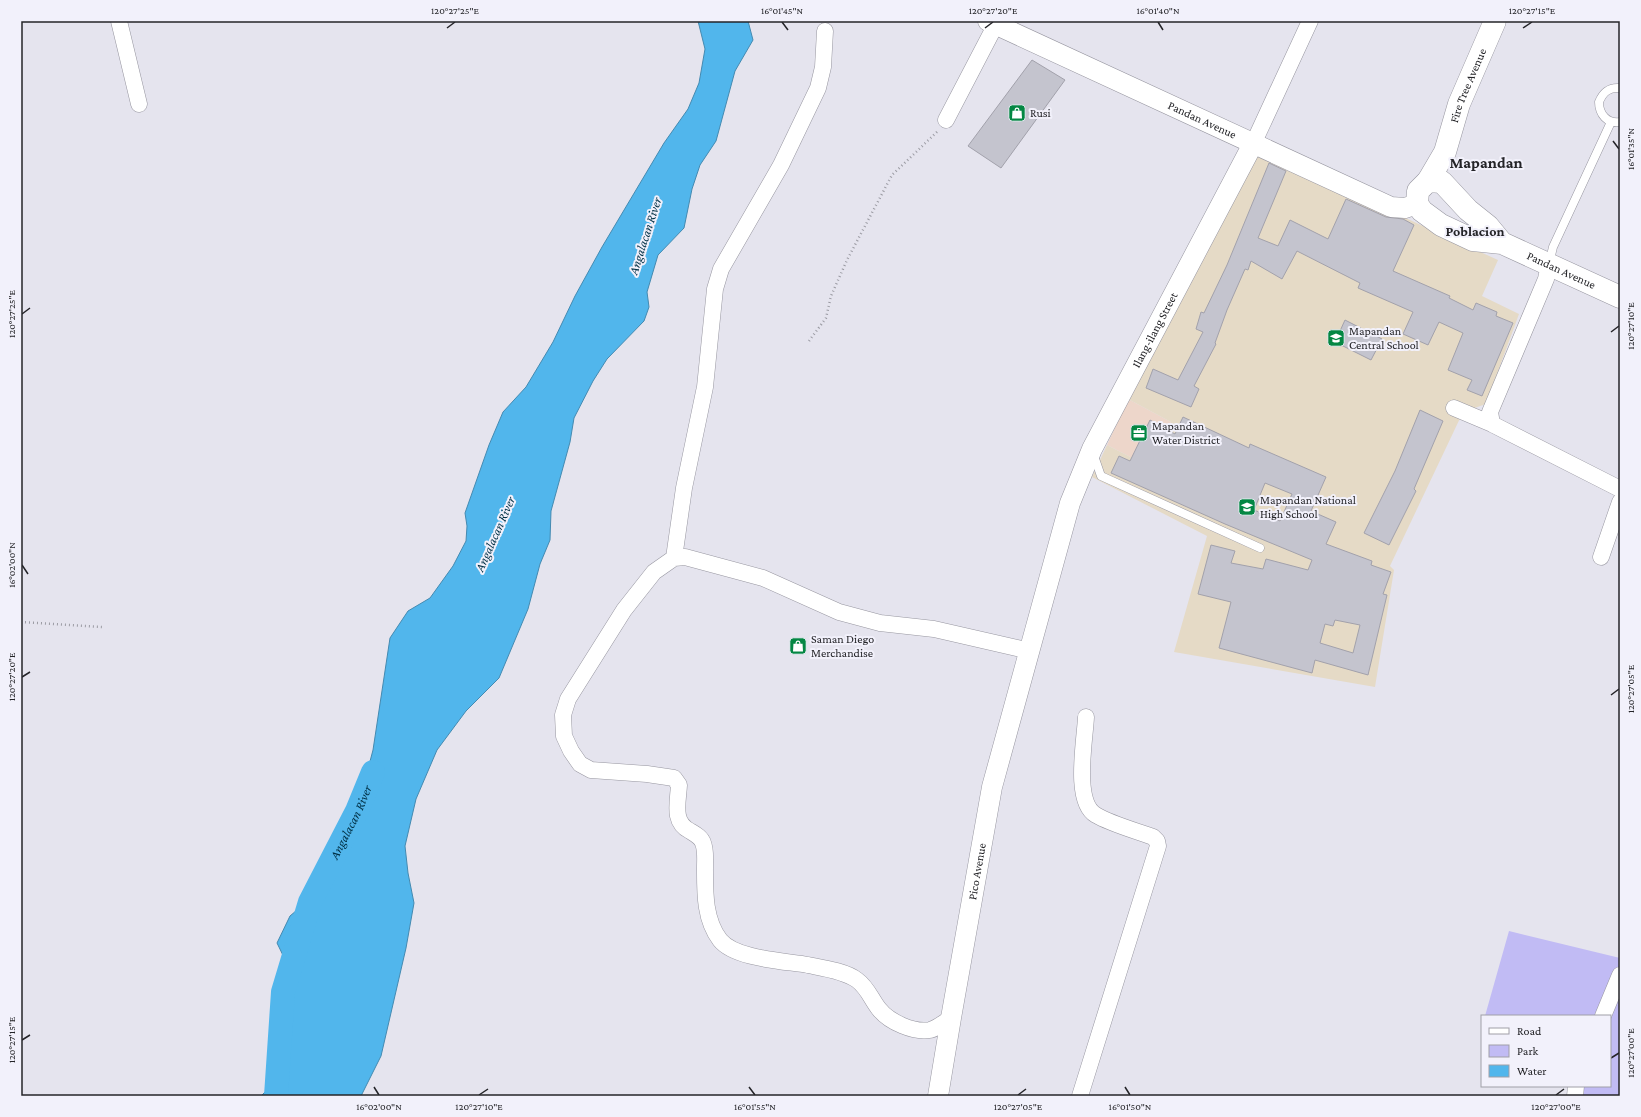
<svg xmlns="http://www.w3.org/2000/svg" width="1641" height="1117" viewBox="0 0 1641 1117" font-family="'Crimson Pro',serif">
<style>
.commercial{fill:#edd6ca}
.education{fill:#e5dac6}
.green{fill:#c1bbf4}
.water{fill:#51b6ec;stroke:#448ab1}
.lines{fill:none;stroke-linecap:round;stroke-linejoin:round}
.river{stroke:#51b6ec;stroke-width:24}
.building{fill:#c4c4ce;stroke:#a2a1ab;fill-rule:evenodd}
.service-casing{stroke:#9796a0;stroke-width:9}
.minor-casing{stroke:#9796a0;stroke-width:17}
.tertiary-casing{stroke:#9796a0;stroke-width:21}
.secondary-casing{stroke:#9796a0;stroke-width:23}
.path{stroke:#9b9ba3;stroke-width:2.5;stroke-dasharray:1 3;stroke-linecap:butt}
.service{stroke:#fff;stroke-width:8}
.minor{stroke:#fff;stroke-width:16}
.tertiary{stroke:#fff;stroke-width:20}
.secondary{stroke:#fff;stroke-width:22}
.ticks{fill:none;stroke:#242428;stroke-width:1.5}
.labels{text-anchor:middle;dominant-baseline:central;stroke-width:4;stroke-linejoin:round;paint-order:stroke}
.street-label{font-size:12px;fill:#242428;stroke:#f2f1fb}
.poi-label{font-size:12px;fill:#242428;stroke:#f2f1fb;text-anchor:start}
.water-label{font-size:13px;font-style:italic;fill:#013045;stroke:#f2f1fb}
.quarter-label{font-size:14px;font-weight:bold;fill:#242428;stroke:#f2f1fb}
.district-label{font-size:16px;font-weight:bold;fill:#242428;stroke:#f2f1fb}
.neatline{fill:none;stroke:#242428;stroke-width:1.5}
.ticks-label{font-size:10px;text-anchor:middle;fill:#242428}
</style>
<rect width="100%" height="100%" fill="#e5e4ee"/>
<path class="commercial" d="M1128,399L1171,422L1150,467L1107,445Z"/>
<path class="education" d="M1258,151L1498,260L1482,296L1519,314L1486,404L1463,412L1390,566L1394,570L1375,687L1174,652L1207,536L1092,477L1107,445L1150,467L1171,422L1128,399Z"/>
<path class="green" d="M1509,931L1620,958V1096H1577V1086H1610V1016H1485Z"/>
<path class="water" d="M698,21H748L753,40L735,71L716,141L700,165L692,189L684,228L658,255L647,292L649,307L644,321L607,359L593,381L574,418L570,442L551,511L550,540L540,564L528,609L499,678L466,711L437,750L416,799L405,846L408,873L414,903L406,948L381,1056L361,1096H261L274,1083L288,1050L295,980L277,943L290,916L317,893L331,853L340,837L353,826L373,750L390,638L408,611L430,598L453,566L466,541L467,526L465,513L489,445L503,412L526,387L553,342L575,296L602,247L664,143L688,109L699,83L705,49Z"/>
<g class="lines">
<path class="river" id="s1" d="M276,1096L283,992L310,902L357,811L373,772"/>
</g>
<path class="building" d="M1032,60L1065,80L1001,168L968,146Z
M1269,163L1286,171L1258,238L1278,246L1290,220L1328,239L1346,199L1386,217L1403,219L1414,225L1393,271L1450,296L1449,298L1473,310L1476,303L1497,312L1496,316L1513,323L1482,396L1467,390L1472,380L1448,370L1463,333L1439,322L1428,345L1403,334L1413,312L1358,288L1360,283L1297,251L1282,279L1251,261L1248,270L1245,269L1227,310L1215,343L1216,344L1194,386L1199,389L1191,407L1146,388L1153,369L1178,380L1203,332L1196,329L1201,312L1204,313L1227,265Z
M1345,320L1382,339L1371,360L1335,342Z
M1420,410L1443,421L1414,489L1416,491L1389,545L1364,533L1395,471Z
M1183,417L1249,448L1250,444L1326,477L1311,511L1336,522L1326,544L1372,561L1371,565L1391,572L1383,594L1387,595L1368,675L1315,660L1312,673L1219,648L1231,602L1198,594L1211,545L1235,551L1231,563L1263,569L1266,559L1308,570L1312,560L1225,524L1111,473L1119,456L1130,461L1150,420L1175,434ZM1265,483L1292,494L1280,521L1254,510ZM1335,620L1360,625L1353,653L1320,643L1325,624L1333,626Z"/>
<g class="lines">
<defs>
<path id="service" d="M1620,88C1609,87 1603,92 1599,102C1599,114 1607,124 1620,122
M1549,264L1553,247L1611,122
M1093,453L1101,476L1260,548"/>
<path id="minor" d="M119,21L139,104
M946,120L996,24
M1254,142L1310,21
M1454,408L1492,424L1620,489
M1492,424L1490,412L1546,279L1549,265
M1601,557L1620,502
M674,558L684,488L705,387L715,289L721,269L781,165L818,88L823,67L825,31
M1603,1016L1620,975
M951,1018C944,1022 938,1028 930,1030C914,1033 889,1022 879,1009C871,999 868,988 857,980C845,971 823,968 808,965C785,961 735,959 720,940C704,919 705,891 705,867C705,859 706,850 703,843C701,837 695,834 690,831C672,822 678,803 679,785L674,778L647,774L591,770L580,764L571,751L564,736L563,715L568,699L624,610L654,572L674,558L685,557L763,578L839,612L880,623L934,629L1030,651
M1080,1096L1158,846L1157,841L1153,837C1137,831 1111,824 1096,815C1073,802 1085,740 1086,717
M1575,1096L1576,1086"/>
<g id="tertiary">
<path id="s2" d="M988,21L1391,207L1405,208L1417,204"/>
<path id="s3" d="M938,1096L951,1018L992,787L1070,503L1092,449L1254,142"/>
</g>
<g id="secondary">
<path id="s4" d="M1428,181L1445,152L1459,104L1495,21"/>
<path id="s5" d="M1502,243L1488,226L1468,210L1442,182L1428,181L1418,191L1417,204L1422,211L1441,225L1473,240L1502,243L1620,297"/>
</g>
</defs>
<use href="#service" class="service-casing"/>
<use href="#minor" class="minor-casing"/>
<use href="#tertiary" class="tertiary-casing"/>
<use href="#secondary" class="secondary-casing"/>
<path class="path" d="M809,341L826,318L831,296L847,260L892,175L938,131
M21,622L102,627"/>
<use href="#service" class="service"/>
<use href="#minor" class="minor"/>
<use href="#tertiary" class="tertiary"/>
<use href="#secondary" class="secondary"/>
</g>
<path class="ticks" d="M782,22L788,30M1158,22L1163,30M447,28L455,22M985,28L993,22M1523,28L1532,22M1613,141L1619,149M22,314L30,308M1611,332L1619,326M22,565L28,574M22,677L30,672M1611,695L1619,689M22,1040L30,1035M1611,1058L1619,1053M374,1087L379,1095M749,1087L755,1095M1125,1087L1130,1095M479,1095L488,1089M1018,1095L1026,1089M1556,1095L1564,1089"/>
<defs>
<symbol id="shop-square" viewBox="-11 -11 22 22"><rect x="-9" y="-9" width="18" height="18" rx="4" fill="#048743" stroke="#f2f1fb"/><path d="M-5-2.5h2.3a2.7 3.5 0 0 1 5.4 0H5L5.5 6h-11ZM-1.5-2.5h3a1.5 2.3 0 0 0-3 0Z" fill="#fff"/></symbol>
<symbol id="school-square" viewBox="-11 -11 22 22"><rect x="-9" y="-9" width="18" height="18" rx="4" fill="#048743" stroke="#f2f1fb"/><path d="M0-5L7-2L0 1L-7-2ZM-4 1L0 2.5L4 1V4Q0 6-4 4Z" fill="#fff"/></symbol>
<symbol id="office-square" viewBox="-11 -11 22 22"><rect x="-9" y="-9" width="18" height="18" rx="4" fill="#048743" stroke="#f2f1fb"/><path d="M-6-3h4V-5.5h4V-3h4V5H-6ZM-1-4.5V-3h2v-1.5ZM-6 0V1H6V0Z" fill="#fff"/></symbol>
</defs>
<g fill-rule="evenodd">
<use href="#shop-square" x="1007" y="103" width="20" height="20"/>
<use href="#school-square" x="1326" y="328" width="20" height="20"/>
<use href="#office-square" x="1129" y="423" width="20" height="20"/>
<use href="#school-square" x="1237" y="497" width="20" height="20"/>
<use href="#shop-square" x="788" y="636" width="20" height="20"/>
</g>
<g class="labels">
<g class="street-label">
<text stroke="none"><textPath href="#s4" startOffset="104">Fire Tree Avenue</textPath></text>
<text stroke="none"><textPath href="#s2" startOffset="236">Pandan Avenue</textPath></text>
<text stroke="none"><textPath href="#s5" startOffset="289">Pandan Avenue</textPath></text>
<text stroke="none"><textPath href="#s3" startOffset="801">Ilang-ilang Street</textPath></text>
<text stroke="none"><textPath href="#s3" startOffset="228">Pico Avenue</textPath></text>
</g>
<g class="poi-label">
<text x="1030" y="113">Rusi</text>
<text x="1349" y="331">Mapandan<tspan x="1349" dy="14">Central School</tspan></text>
<text x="1152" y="426">Mapandan<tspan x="1152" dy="14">Water District</tspan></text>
<text x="1260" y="500">Mapandan National<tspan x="1260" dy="14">High School</tspan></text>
<text x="811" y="639">Saman Diego<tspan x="811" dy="14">Merchandise</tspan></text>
</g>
<g class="water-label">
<text transform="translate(645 236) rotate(-72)">Angalacan River</text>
<text transform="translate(495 534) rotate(-66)">Angalacan River</text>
<text stroke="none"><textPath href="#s1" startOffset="288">Angalacan River</textPath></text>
</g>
<g class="quarter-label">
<text x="1475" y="231">Poblacion</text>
</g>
<g class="district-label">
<text x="1486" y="162">Mapandan</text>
</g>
</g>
<rect width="1641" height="1117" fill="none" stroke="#f2f1fb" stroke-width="44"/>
<rect x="1481" y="1015" width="130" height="72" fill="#f2f1fb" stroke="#a09fa7"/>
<rect x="1489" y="1028" width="20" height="6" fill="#ffffff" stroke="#a09fa7"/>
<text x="1517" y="1035" font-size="12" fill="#242428">Road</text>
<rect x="1489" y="1045" width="20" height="12" fill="#c1bbf4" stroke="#a09fa7"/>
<text x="1517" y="1055" font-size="12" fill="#242428">Park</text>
<rect x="1489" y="1065" width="20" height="12" fill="#51b6ec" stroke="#a09fa7"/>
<text x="1517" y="1075" font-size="12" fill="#242428">Water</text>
<rect x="22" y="22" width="1597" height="1073" class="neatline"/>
<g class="ticks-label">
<text x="455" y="14">120°27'25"E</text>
<text x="782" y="14">16°01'45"N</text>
<text x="993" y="14">120°27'20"E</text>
<text x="1158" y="14">16°01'40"N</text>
<text x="1532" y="14">120°27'15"E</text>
<text transform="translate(1630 149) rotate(-90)" y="4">16°01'35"N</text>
<text transform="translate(11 314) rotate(-90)" y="4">120°27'25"E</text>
<text transform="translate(1630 326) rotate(-90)" y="4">120°27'10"E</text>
<text transform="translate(11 565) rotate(-90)" y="4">16°02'00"N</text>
<text transform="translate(11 677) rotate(-90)" y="4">120°27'20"E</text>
<text transform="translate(1630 689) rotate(-90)" y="4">120°27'05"E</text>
<text transform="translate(11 1040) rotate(-90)" y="4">120°27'15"E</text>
<text transform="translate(1630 1053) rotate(-90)" y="4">120°27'00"E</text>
<text x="379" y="1110">16°02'00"N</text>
<text x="479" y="1110">120°27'10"E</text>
<text x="755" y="1110">16°01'55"N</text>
<text x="1018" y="1110">120°27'05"E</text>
<text x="1130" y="1110">16°01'50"N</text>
<text x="1556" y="1110">120°27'00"E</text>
</g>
</svg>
